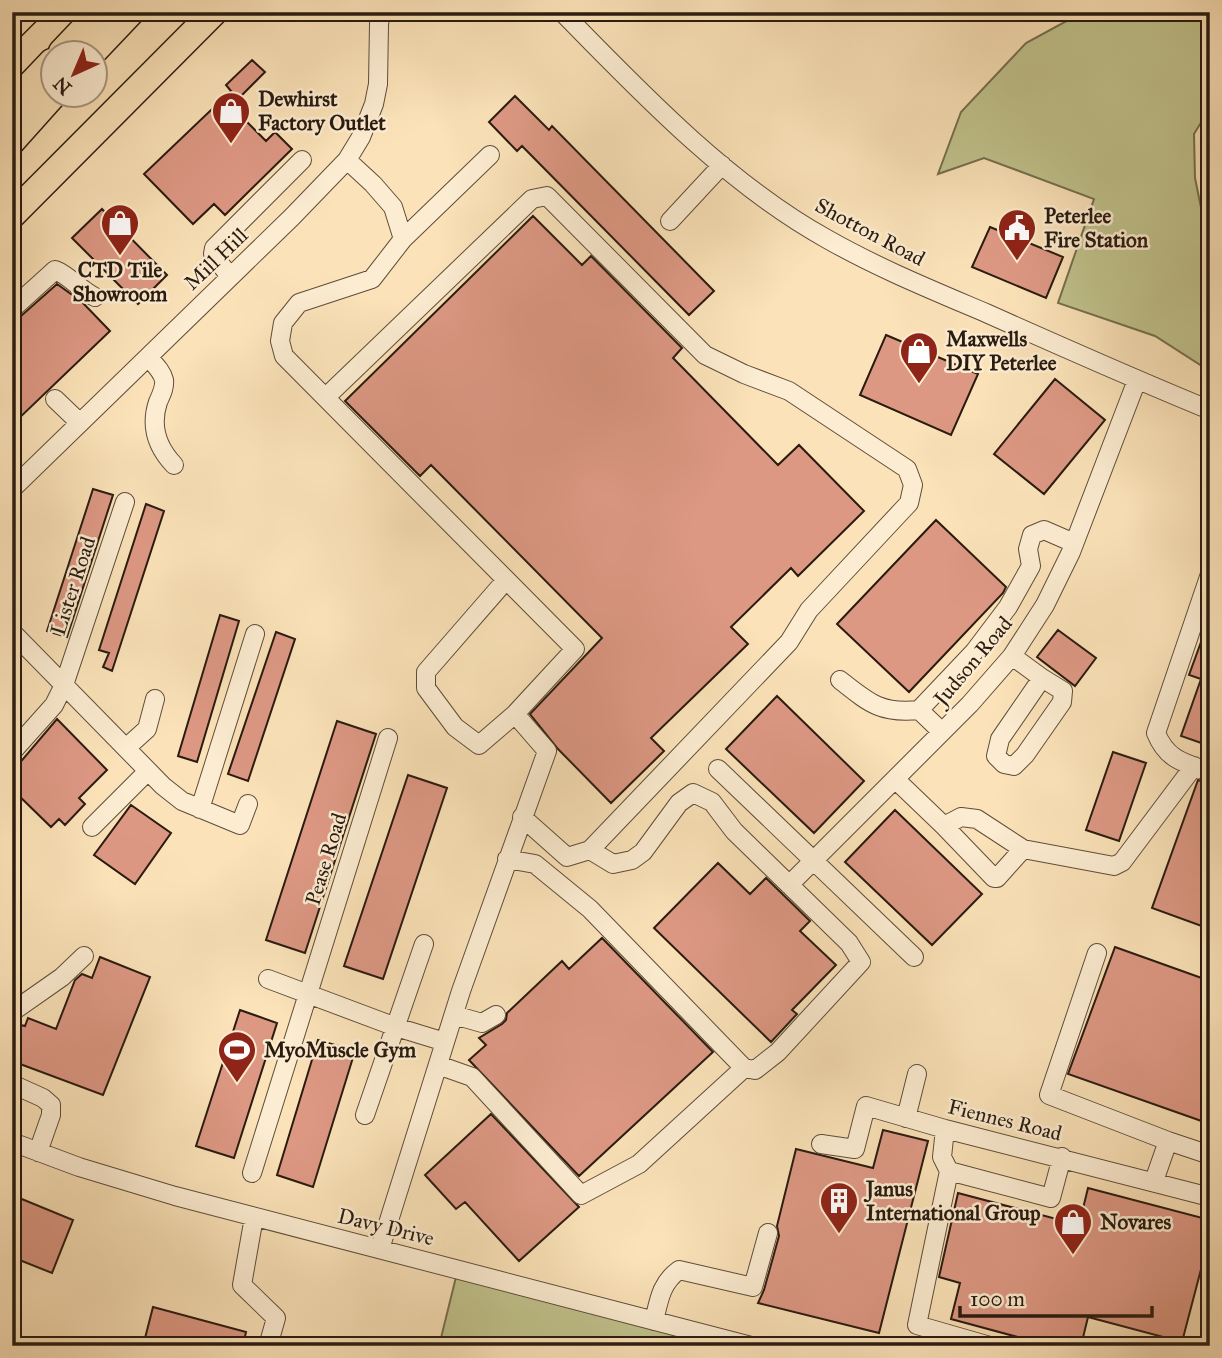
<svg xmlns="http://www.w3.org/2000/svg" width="1222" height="1358" viewBox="0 0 1222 1358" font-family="'IM FELL Great Primer',serif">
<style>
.green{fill:#c1c38d;stroke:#756f4e;stroke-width:2}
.building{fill:#dd9884;stroke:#291b10;stroke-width:2}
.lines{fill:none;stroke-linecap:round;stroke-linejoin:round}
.minor-casing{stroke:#5e4d3a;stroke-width:20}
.highway-casing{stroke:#291b10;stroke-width:29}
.minor{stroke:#fcecd1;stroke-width:18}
.highway{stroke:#fbe2b8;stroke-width:26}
.labels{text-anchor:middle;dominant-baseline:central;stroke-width:5;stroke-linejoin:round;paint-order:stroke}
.poi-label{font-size:21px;font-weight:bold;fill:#291b10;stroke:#fcecd1;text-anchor:start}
.street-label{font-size:21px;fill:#291b10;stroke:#fcecd1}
</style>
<rect width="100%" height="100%" fill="#fbe2b8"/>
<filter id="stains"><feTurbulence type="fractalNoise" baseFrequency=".00286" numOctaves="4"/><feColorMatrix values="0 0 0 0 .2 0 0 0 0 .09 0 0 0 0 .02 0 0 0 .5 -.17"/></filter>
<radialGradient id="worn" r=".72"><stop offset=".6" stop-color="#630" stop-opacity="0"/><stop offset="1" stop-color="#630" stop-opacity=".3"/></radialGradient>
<path class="green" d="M1083,12H1210V108L1194,134L1195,178L1210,252V353L1202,366L1155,336L1058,303L1094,199L984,158L938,174L961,112L1026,43Z
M456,1277L722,1346H439Z"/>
<path class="building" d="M252,60L265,72L231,106L266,141L275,132L292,149L225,215L214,204L193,224L144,174L231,91L226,85Z
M515,96L549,130L552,126L714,291L689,315L522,146L517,151L489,122Z
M102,209L167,275L138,304L72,238Z
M533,216L582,265L591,256L682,348L673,358L778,465L799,445L864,511L798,576L791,568L731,627L748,644L651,738L664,751L611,803L558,749L530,714L602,638L431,465L420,476L345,401Z
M990,227L1063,257L1046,298L972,267Z
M57,284L82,302L110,331L12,425V320L20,317Z
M886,335L978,374L951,435L860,395Z
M1055,379L1105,420L1044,494L994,454Z
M93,489L113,495L67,637L47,631Z
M146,504L164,511L112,671L103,667L109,653L99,650Z
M936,520L1006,587L1003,593L909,692L837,624Z
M220,615L239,621L197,762L178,756Z
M1208,623H1210V746L1181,736L1201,679L1189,675Z
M1058,630L1096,658L1075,686L1037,657Z
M276,632L295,639L248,781L228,774Z
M777,696L864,781L814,833L726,749Z
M57,719L107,770L79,798L85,804L65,825L59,819L51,827L12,789V772Z
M337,721L376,734L305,953L266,940Z
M1113,752L1146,763L1119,841L1086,830Z
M408,775L447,788L383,979L344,966Z
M1198,780L1210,784V929L1152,908Z
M131,805L171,833L135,884L94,855Z
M895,810L982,894L932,945L845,862Z
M718,863L750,894L766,878L810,921L800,931L836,965L792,1010L797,1014L771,1042L654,928Z
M602,938L713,1052L579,1176L469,1060L486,1045L479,1038L502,1024L506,1020L507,1013L562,961L569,969Z
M1115,947L1210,981V1124L1068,1074Z
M100,957L150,977L103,1095L12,1061V1023L25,1026L28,1018L56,1029L75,980L82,974L92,978Z
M240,1010L277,1023L234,1158L196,1146Z
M318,1040L355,1051L313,1187L277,1175Z
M491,1114L579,1207L519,1261L465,1202L456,1209L425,1175Z
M883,1130L928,1141L879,1333L758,1303L764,1290L779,1236L777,1226L796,1149L873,1168Z
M1088,1188L1210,1220V1235L1182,1342L1088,1317L1081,1346H1051L951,1319L960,1283L939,1277L958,1193L1079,1225Z
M12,1195L73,1220L52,1273L12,1257Z
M153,1307L246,1332L243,1346H143Z"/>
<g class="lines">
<defs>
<path id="minor" d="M562,12C640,92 729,185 827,239C878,268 932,290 986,313C1060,346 1134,379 1210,410
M347,160L373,184L393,207L403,239L372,279L299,303L283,323L280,341L284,356L575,649L515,714L547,751L461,991L380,1249
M670,221L722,165
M403,239L490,155
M230,277L213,254L214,248L302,160
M12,309L55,270C69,275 80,290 95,297
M148,357C154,364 162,371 164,380C165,388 161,395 158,402C150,426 157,447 174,465
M326,397L532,199L547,196L705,355L744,374L789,391L907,469L913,485L909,503L809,610L789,642L590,850L567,857L522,817
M55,399L80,423
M12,489L292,217L347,160L361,137L374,104L378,84L379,24L381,12
M1210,574L1156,733C1167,760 1184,763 1210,772
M506,580L426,672V688L455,727L479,745L515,714
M12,632L163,786L182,801L240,825L248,804
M1012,656L1042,678L1000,739L996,756L1004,764L1014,766L1025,755L1062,702L1063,691L1042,678
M840,680C869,703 881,714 919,710
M942,732L919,710L974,652L1008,607L1031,566L1028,549L1032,535L1044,530L1074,543
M126,748L147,729L155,699
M12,752L54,705L64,685L125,502
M718,769L914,957
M895,779L944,826L994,878H997L1023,849L977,819L961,817L944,826
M200,809L255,634
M92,827L148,771
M1023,849L1114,866L1122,862L1194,766
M590,850L613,864L632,860L643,852L679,803L693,793L712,802L734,831L849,943L861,962L778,1052L755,1070L744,1068
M789,885L970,704L1012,656L1045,605L1071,552L1137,380
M1097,953L1049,1095L1168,1141L1154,1181
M268,979L396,1027L445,1042
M12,1012L62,977L84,956
M454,1015L482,1023L496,1015
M438,1065L472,1077L581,1195L639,1164L744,1068L590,909L535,864L507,859
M12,1084L43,1098L51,1105V1115L38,1152
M365,1115L424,944
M906,1118L917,1074
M945,1129L942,1157L949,1171L1051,1198L1062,1157
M1168,1141L1210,1155
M12,1142L79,1167L175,1196L751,1346
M821,1144L855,1149L866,1106L945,1129L1210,1197
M949,1171L917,1325L990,1346
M252,1173L388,738
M254,1217L242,1285L276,1318L268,1346
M654,1321C659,1300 661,1283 679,1270L753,1287L768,1233"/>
<path id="highway" d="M12,26L26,12
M62,52L100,12
M93,52L131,12
M12,104L52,62
M12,141L54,94
M12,215L214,12"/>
</defs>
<use href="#minor" class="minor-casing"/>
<use href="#highway" class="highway-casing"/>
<use href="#minor" class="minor"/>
<use href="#highway" class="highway"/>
</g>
<defs>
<symbol id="shop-pin" viewBox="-11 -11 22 30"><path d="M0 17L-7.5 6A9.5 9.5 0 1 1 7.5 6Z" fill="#8f2418" stroke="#fcecd1"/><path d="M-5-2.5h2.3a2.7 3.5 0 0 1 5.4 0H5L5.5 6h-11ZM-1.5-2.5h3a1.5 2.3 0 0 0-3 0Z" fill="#fff"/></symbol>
<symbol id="civic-pin" viewBox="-11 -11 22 30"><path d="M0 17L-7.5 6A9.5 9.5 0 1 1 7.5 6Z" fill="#8f2418" stroke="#fcecd1"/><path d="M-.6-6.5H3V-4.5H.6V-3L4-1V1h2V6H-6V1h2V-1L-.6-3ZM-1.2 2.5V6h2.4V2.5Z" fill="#fff"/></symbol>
<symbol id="stadium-pin" viewBox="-11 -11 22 30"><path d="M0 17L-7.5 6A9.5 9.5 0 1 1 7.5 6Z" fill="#8f2418" stroke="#fcecd1"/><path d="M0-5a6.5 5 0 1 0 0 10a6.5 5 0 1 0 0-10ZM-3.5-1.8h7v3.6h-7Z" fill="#fff"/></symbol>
<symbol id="building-pin" viewBox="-11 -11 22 30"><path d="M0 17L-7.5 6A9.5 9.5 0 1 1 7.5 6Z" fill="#8f2418" stroke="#fcecd1"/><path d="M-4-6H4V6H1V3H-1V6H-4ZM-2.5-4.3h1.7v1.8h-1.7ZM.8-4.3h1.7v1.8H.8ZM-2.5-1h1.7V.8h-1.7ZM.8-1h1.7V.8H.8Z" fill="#fff"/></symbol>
</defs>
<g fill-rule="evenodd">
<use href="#shop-pin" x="209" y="89" width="44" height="60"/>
<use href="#shop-pin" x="98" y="201" width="44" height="60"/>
<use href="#civic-pin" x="995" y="206" width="44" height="60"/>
<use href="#shop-pin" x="897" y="329" width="44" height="60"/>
<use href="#stadium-pin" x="215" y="1028" width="44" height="60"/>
<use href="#building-pin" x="817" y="1179" width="44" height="60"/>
<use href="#shop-pin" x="1051" y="1200" width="44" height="60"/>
</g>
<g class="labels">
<g class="poi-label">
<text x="258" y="99">Dewhirst<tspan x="258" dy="24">Factory Outlet</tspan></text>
<text x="1044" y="216">Peterlee<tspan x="1044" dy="24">Fire Station</tspan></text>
<text x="120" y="270" text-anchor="middle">CTD Tile<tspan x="120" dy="24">Showroom</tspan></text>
<text x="946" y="339">Maxwells<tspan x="946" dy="24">DIY Peterlee</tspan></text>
<text x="264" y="1050">MyoMuscle Gym</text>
<text x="866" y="1189">Janus<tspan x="866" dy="24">International Group</tspan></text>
<text x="1100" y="1222">Novares</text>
</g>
<g class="street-label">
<text transform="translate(870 232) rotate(28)">Shotton Road</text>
<text transform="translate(216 259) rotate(-44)">Mill Hill</text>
<text transform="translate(73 586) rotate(-72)">Lister Road</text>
<text transform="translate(973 661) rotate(-50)">Judson Road</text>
<text transform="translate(326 859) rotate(-73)">Pease Road</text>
<text transform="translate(1005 1120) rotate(14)">Fiennes Road</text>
<text transform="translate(386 1227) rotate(14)">Davy Drive</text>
</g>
</g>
<rect width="1222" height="1358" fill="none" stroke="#fbe2b8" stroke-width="42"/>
<rect x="14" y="14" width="1194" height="1330" fill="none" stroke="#291b10" stroke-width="3.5"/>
<rect x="21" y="21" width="1180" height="1316" fill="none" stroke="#291b10" stroke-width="2"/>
<g transform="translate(74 74) rotate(224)"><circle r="33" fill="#fcecd1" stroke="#a89884" stroke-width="2"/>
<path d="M0-5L12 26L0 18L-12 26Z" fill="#8f2418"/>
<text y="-10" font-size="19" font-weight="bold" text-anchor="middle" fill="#291b10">N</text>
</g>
<path d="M960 1306v10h192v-10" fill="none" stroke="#291b10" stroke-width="3.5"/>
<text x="970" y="1306" font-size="21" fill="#291b10" stroke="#fcecd1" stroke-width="5" paint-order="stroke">100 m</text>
<rect width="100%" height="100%" filter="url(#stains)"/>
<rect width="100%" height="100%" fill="url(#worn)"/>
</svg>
